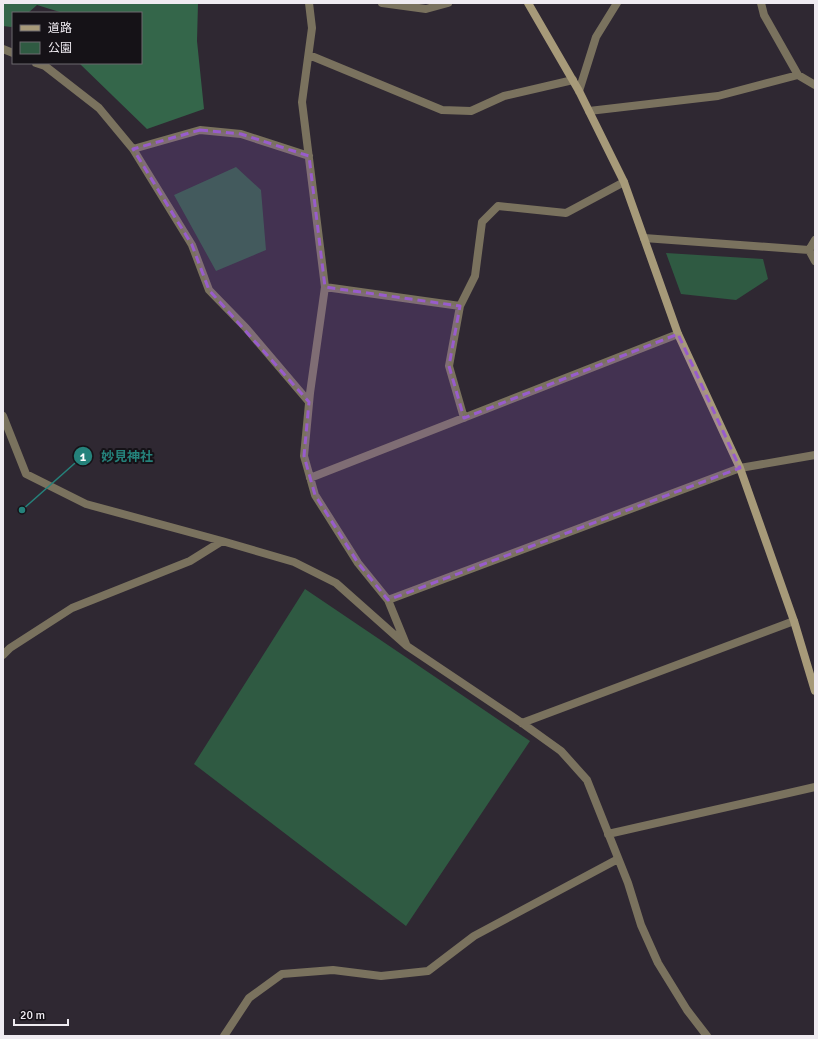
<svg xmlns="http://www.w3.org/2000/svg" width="818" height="1039" viewBox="0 0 818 1039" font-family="Signika,'Noto Sans JP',sans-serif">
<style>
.green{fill:#2f5a42}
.forest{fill:#34664a}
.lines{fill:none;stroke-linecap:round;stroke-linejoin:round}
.street{stroke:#7a725e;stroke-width:8}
.secondary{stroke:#a79a79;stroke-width:8}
.marked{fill:#985ccc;fill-opacity:0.2;stroke:#985ccc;stroke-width:3;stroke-dasharray:8 5;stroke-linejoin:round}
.leader{fill:none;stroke:#25827b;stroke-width:1.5}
.callout-dot{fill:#25827b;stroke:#151217;stroke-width:1.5}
.mark-label{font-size:12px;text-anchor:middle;font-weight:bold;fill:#fff}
.callout-label{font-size:13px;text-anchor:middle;font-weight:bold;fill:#25827b;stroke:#151217;stroke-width:4;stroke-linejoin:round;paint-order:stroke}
</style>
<rect width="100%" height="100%" fill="#2f2832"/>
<path class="green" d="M236,167L261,190L266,250L216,271L174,195Z
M666,253L763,259L768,279L736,300L681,294Z
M305,589L530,741L406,926L194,764Z"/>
<path class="forest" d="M3,3H198L197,41L204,109L147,129L79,63H141V13H63L37,5L28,13H13V26L11,27L3,26Z"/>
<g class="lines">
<path class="street" d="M309,3L312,28L302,102L325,287L310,393L304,456L315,495L358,563L388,600L406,644
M382,3L426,9L448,3
M761,3L764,15L798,75
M3,49L13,53
M309,55L442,110L471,111L504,96L573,80
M36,63L45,66L99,108L133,149L192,245L209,290L246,328L309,402
M579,91L596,37L617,3
M589,111L718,96L798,75L815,85
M133,149L200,130L241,134L309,156
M644,238L809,250
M815,240L809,250L815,261
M325,287L460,306
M3,416L26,474L86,504L222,541
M464,418L449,366L460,306L475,276L482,222L498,206L566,213L624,182
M310,478L678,334
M388,600L740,468L815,455
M3,655L10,648L72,608L190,561L222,541L294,562L336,583L407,646L522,723L561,751L587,780L628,883L641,925L658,963L687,1010L707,1036
M522,723L794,621
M608,834L815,787
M224,1036L249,998L282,974L333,970L381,976L428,971L474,936L618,859"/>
<path class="secondary" d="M528,3L579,91L624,182L678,334L740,468L794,621L815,691"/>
</g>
<path class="marked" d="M200,130L241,134L309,156L325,287L460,306L449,366L464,418L678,334L740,468L388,600L358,563L315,495L304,456L309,402L209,290L192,245L133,149Z"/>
<path class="leader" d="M22 510L83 456"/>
<g class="callout-dot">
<circle cx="22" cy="510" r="4"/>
<circle cx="83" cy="456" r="10"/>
</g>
<g class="mark-label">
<text x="83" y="461">1</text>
</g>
<g class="callout-label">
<text x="127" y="461">妙見神社</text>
</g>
<rect width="818" height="1039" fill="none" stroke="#efebf1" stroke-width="8"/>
<rect x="12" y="12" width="130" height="52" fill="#151217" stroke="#6c696e"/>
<rect x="20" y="25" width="20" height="6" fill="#a79a79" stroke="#6c696e"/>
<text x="48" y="32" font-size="12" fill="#efebf1">道路</text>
<rect x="20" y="42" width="20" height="12" fill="#2f5a42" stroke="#6c696e"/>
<text x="48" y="52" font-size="12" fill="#efebf1">公園</text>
<path d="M14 1019v6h54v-6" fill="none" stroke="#efebf1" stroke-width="2"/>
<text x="20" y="1019" font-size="12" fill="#efebf1" stroke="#151217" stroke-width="3" paint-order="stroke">20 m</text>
</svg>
